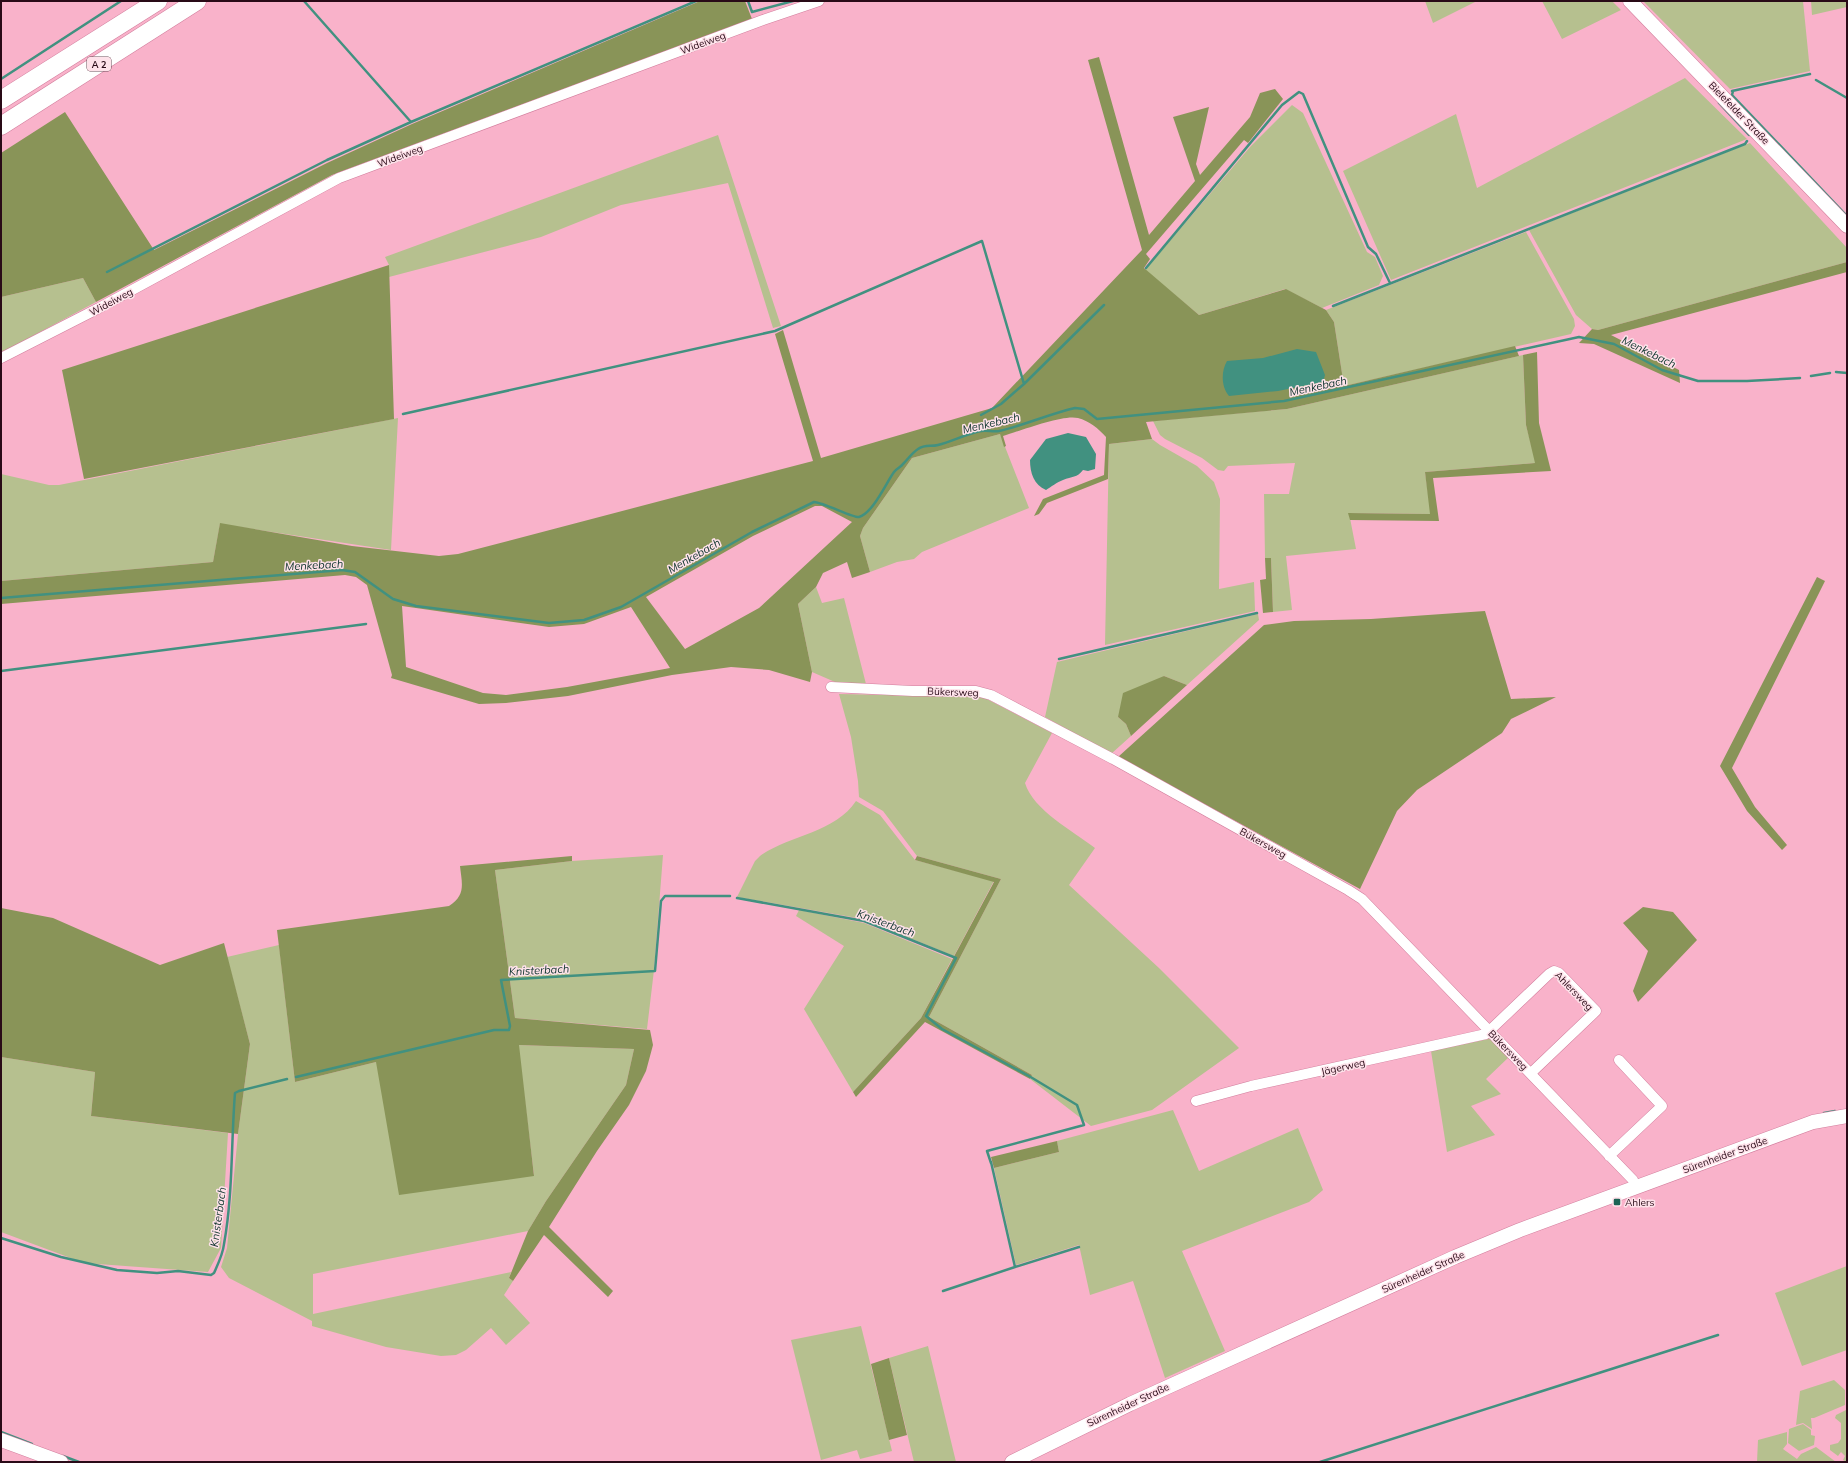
<svg xmlns="http://www.w3.org/2000/svg" width="1848" height="1463" viewBox="0 0 1848 1463" font-family="Mulish,sans-serif">
<style>
.green{fill:#b6c08f}
.forest{fill:#899458;fill-rule:evenodd}
.water{fill:#419180}
.lines{fill:none;stroke-linecap:round;stroke-linejoin:round}
.stream{stroke:#419180;stroke-width:2.5}
.minor-casing{stroke:#d27e9d;stroke-width:11}
.secondary-casing{stroke:#d27e9d;stroke-width:15}
.motorway-casing{stroke:#d27e9d;stroke-width:19}
.minor{stroke:#fff;stroke-width:10}
.secondary{stroke:#fff;stroke-width:14}
.motorway{stroke:#fff;stroke-width:18}
.poi-dot{fill:#1d6355;stroke:#fee2ea;stroke-width:1.5}
.labels{text-anchor:middle;dominant-baseline:central;stroke-width:3;stroke-linejoin:round;paint-order:stroke}
.shield{fill:#fee2ea;stroke:#694b56;stroke-width:1}
.shield-label{font-size:9px;font-weight:bold;fill:#290a17}
.street-label{font-size:10px;fill:#290a17;stroke:#fee2ea}
.poi-label{font-size:10px;fill:#290a17;stroke:#fee2ea;text-anchor:start}
.water-label{font-size:11px;font-style:italic;fill:#0c332b;stroke:#fee2ea}
</style>
<rect width="100%" height="100%" fill="#f9b2ca"/>
<path class="green" d="M1425,1H1477L1433,23Z
M1542,1H1612L1621,10L1562,39Z
M1643,1H1803L1810,71L1730,89Z
M1811,1H1847V7L1812,15Z
M1685,78L1747,139L1391,280L1343,171L1456,114L1477,188Z
M1292,105L1303,113L1367,252L1375,257L1383,276L1379,285L1322,308L1285,289L1199,315L1145,270L1251,146Z
M718,135L781,326L773,328L728,183L621,205L541,237L389,277V265L385,257Z
M1750,143L1847,248V262L1598,330L1592,329L1576,315L1529,230Z
M1526,232L1574,319L1575,326L1571,334L1344,386L1334,322L1326,310Z
M83,278L96,302L1,353V297Z
M1523,355L1526,425L1536,463L1425,472L1431,514L1349,513L1356,549L1286,556L1292,610L1273,612L1271,558H1265L1264,494H1289L1295,463L1228,466L1224,471L1218,470L1202,458L1165,439L1160,435L1153,421L1287,409Z
M398,418L391,550L220,524L213,562L1,581V474L49,485H59Z
M1000,434L1029,508L922,552L914,559L897,562L870,572L860,536L863,528L912,458Z
M1152,439L1160,445L1197,466L1214,482L1220,499L1219,589L1254,582L1255,611L1105,645L1109,444Z
M816,587L822,603L844,598L866,684L835,682L812,672L798,604Z
M1258,614L1259,620L1187,685L1164,676L1118,717L1126,724L1131,736L1111,754L1045,717L1057,662Z
M839,694L983,697L1052,733L1025,783C1033,810 1073,831 1095,848L1069,885L1159,968L1239,1048L1152,1110L1091,1126L1030,1079L1032,1075L929,1017L1001,879L917,856L883,811L859,797L858,781L851,737Z
M856,801L880,815L915,860L994,881L954,956L863,919L737,897L755,861L760,856C789,835 835,833 856,801Z
M663,855L654,970L647,1029L515,1018L495,870L572,861Z
M799,910L864,923L952,959L921,1018L853,1092L804,1009L844,946L796,916Z
M279,945L295,1082L376,1062L534,1175L518,1045L634,1049L626,1085L546,1201L528,1231L313,1274V1314L511,1272L509,1278L513,1281L504,1295L530,1323L506,1345L491,1328L466,1350L456,1355L441,1356L386,1347L312,1326V1321L229,1278L221,1267L227,1248L238,1134L250,1044L227,957Z
M1493,1038L1510,1056L1486,1079L1501,1094L1471,1106L1495,1135L1447,1152L1431,1051Z
M1,1057L95,1072L91,1116L228,1133L221,1248L208,1272L84,1263L1,1232Z
M1173,1110L1199,1171L1298,1128L1323,1190L1309,1202L1182,1251L1225,1351L1165,1378L1133,1281L1090,1295L1079,1245L1016,1265L994,1168L1059,1152L1057,1141Z
M1847,1266V1350L1802,1366L1775,1293Z
M861,1326L892,1451L860,1459L857,1450L821,1460L791,1340Z
M928,1346L956,1462H914L889,1358Z
M1834,1380L1845,1390V1405L1814,1418H1811L1812,1429L1803,1423L1796,1425L1800,1391Z
M1846,1410L1847,1412V1462L1843,1460L1845,1456L1841,1452L1838,1456L1830,1450V1445L1838,1443L1841,1439V1423L1835,1418L1836,1415Z
M1803,1424L1811,1430V1435L1815,1436L1814,1445L1799,1451L1788,1443L1789,1429Z
M1787,1432V1444L1783,1449L1797,1459L1801,1454L1816,1447L1836,1462H1757L1758,1440Z"/>
<path class="forest" d="M700,1H745L752,19L332,175L96,302L83,278L1,297V153L65,112L154,250L327,163L412,124Z
M1099,57L1149,235L1195,181L1173,117L1209,107L1196,164L1200,175L1250,117L1260,93L1275,89L1283,99L1248,143L1244,140L1146,254L1150,259L1144,268L1199,315L1286,289L1326,310L1334,322L1344,386L1515,346L1519,356L1287,409L1146,422L1152,439L1109,444L1108,479L1047,503L1039,514L1034,516L1043,499L1104,475L1106,437C1098,428 1089,421 1078,418C1063,414 1020,431 1003,436L1006,446L1004,447L1000,434L912,458L863,528L860,536L870,572L852,578L847,562L823,573L816,587L798,604L812,672L810,682L769,670L731,667L672,675L568,696L506,703L479,704L391,678L392,675L367,585L356,577L345,575L1,604V581L213,562L220,523L352,546L439,556L458,554L813,461L775,334L783,330L821,458L992,408L1142,250L1088,60ZM815,506H822L852,522L759,608L685,649L646,597L753,536ZM402,606L549,627L584,624L631,607L670,668L567,687L506,695L483,693L406,667Z
M1847,262V272L1611,335L1679,370L1680,383L1594,344L1579,343L1592,329L1598,330Z
M389,265L394,419L84,479L62,370Z
M1537,352L1539,423L1551,471L1433,478L1439,521L1350,520L1348,513L1430,514L1425,472L1535,463L1526,425L1523,355Z
M1265,558H1271L1273,612L1263,613L1260,580L1266,579Z
M1817,577L1825,581L1732,768L1755,807L1787,845L1782,850L1747,811L1720,766Z
M1485,611L1511,699L1556,697L1511,719L1502,733L1417,790L1397,811L1360,889L1118,757L1264,625L1294,621L1371,619Z
M1164,676L1187,685L1131,736L1126,724L1118,717L1123,693Z
M572,856V861L495,870L515,1018L650,1030L653,1045L646,1071L629,1105L597,1151L549,1227L613,1291L608,1297L544,1235L513,1281L509,1278L528,1231L546,1201L626,1085L634,1049L519,1045L534,1176L399,1195L376,1062L295,1082L277,930L449,906C466,895 462,884 460,866Z
M917,856L1001,879L929,1017L1032,1075L1030,1079L925,1022L856,1097L853,1092L921,1018L994,882L915,860Z
M1643,907L1673,912L1697,940L1638,1002L1633,991L1648,951L1623,923Z
M1,908L53,918L160,965L224,943L250,1044L238,1134L91,1116L95,1072L1,1057Z
M1057,1141L1059,1152L994,1168L991,1157Z
M889,1358L907,1435L889,1440L871,1364Z"/>
<path class="water" d="M1297,349L1316,352L1325,375L1323,382L1278,391L1229,396C1221,387 1221,371 1227,361L1263,358Z
M1068,433L1086,437L1096,454L1095,469L1088,471L1083,470C1077,478 1072,476 1063,480C1057,482 1051,487 1046,490C1034,485 1030,473 1030,460L1046,439Z"/>
<g class="lines">
<path class="stream" d="M304,1L411,122
M748,1L752,12L793,1
M1,79L121,1
M1816,80L1847,98
M1732,91L1810,74
M1733,91L1732,95L1847,216
M1719,103L1749,135
M1146,268L1282,105L1299,92L1303,94L1368,247L1376,254L1390,283
M107,272L327,160L411,122L696,1
M1333,306L1745,144L1747,141
M1836,372L1847,373
M1811,376L1830,373
M403,414L775,331L982,241L1024,384
M981,415L1001,404L1024,384L1104,305
M1,598L342,570L355,572L393,599L416,606L549,623L584,620L621,607L752,532L814,502C825,503 853,518 859,517C873,513 886,483 894,472C896,469 901,467 903,464C908,459 912,453 918,449C925,444 931,447 938,445C953,441 966,434 981,431C987,430 993,432 999,431C1025,425 1049,414 1075,408L1084,409L1097,419L1284,401L1579,337L1614,344L1662,370L1698,381H1747L1800,378
M1059,659L1257,613
M1,671L366,624
M737,898L864,921L956,958L926,1016L942,1029L1029,1076L1077,1105L1084,1125L987,1151L991,1163
M296,1077L494,1030H509L510,1026L501,980L655,971L661,901L665,896H730
M1824,1113L1835,1111
M1,1238L61,1257L117,1270L157,1273L178,1271L211,1275L214,1273C218,1264 223,1254 224,1244C233,1195 231,1143 235,1093L239,1091L287,1079
M1015,1267L1079,1247
M943,1291L1015,1267L991,1162
M1,1432L32,1444
M63,1456L79,1462
M1320,1462L1718,1335"/>
<defs>
<path id="minor" d="M1,358L99,308L339,178L763,20L819,1
M831,687L913,691H976L991,695L1113,759L1348,890L1362,899L1633,1180L1636,1188
M1196,1101L1251,1086L1486,1034L1549,974L1554,971L1559,973L1596,1011L1531,1073
M1609,1156L1662,1106L1619,1060"/>
<path id="secondary" d="M1630,1L1847,226
M1,1440L61,1462
M1012,1462L1130,1404L1455,1257L1520,1230L1813,1122L1847,1116"/>
<path id="motorway" d="M1,100L158,1
M1,126L197,1"/>
</defs>
<use href="#minor" class="minor-casing"/>
<use href="#secondary" class="secondary-casing"/>
<use href="#motorway" class="motorway-casing"/>
<use href="#minor" class="minor"/>
<use href="#secondary" class="secondary"/>
<use href="#motorway" class="motorway"/>
</g>
<rect class="poi-dot" x="1613" y="1198" width="8" height="8" rx="2"/>
<g class="labels">
<rect class="shield" x="87" y="57" width="24" height="14" rx="3"/>
<g class="shield-label">
<text x="99" y="64">A 2</text>
</g>
<g class="street-label">
<text transform="translate(703 43) rotate(-20)">Wideiweg</text>
<text transform="translate(1739 113) rotate(46)">Bielefelder Straße</text>
<text transform="translate(400 156) rotate(-20)">Wideiweg</text>
<text transform="translate(111 302) rotate(-28)">Wideiweg</text>
<text transform="translate(953 692) rotate(2)">Bükersweg</text>
<text transform="translate(1263 843) rotate(29)">Bükersweg</text>
<text transform="translate(1574 991) rotate(46)">Ahlersweg</text>
<text transform="translate(1508 1050) rotate(46)">Bükersweg</text>
<text transform="translate(1343 1067) rotate(-13)">Jägerweg</text>
<text transform="translate(1725 1155) rotate(-20)">Sürenheider Straße</text>
<text transform="translate(1423 1272) rotate(-24)">Sürenheider Straße</text>
<text transform="translate(1128 1405) rotate(-25)">Sürenheider Straße</text>
</g>
<g class="poi-label">
<text x="1625" y="1202">Ahlers</text>
</g>
<g class="water-label">
<text transform="translate(1649 352) rotate(26)">Menkebach</text>
<text transform="translate(1318 386) rotate(-12)">Menkebach</text>
<text transform="translate(991 423) rotate(-13)">Menkebach</text>
<text transform="translate(694 556) rotate(-30)">Menkebach</text>
<text transform="translate(314 565) rotate(-3)">Menkebach</text>
<text transform="translate(886 923) rotate(20)">Knisterbach</text>
<text transform="translate(539 970) rotate(-3)">Knisterbach</text>
<text transform="translate(218 1217) rotate(-82)">Knisterbach</text>
</g>
</g>
<rect width="1848" height="1463" fill="none" stroke="#290a17" stroke-width="4"/>
</svg>
